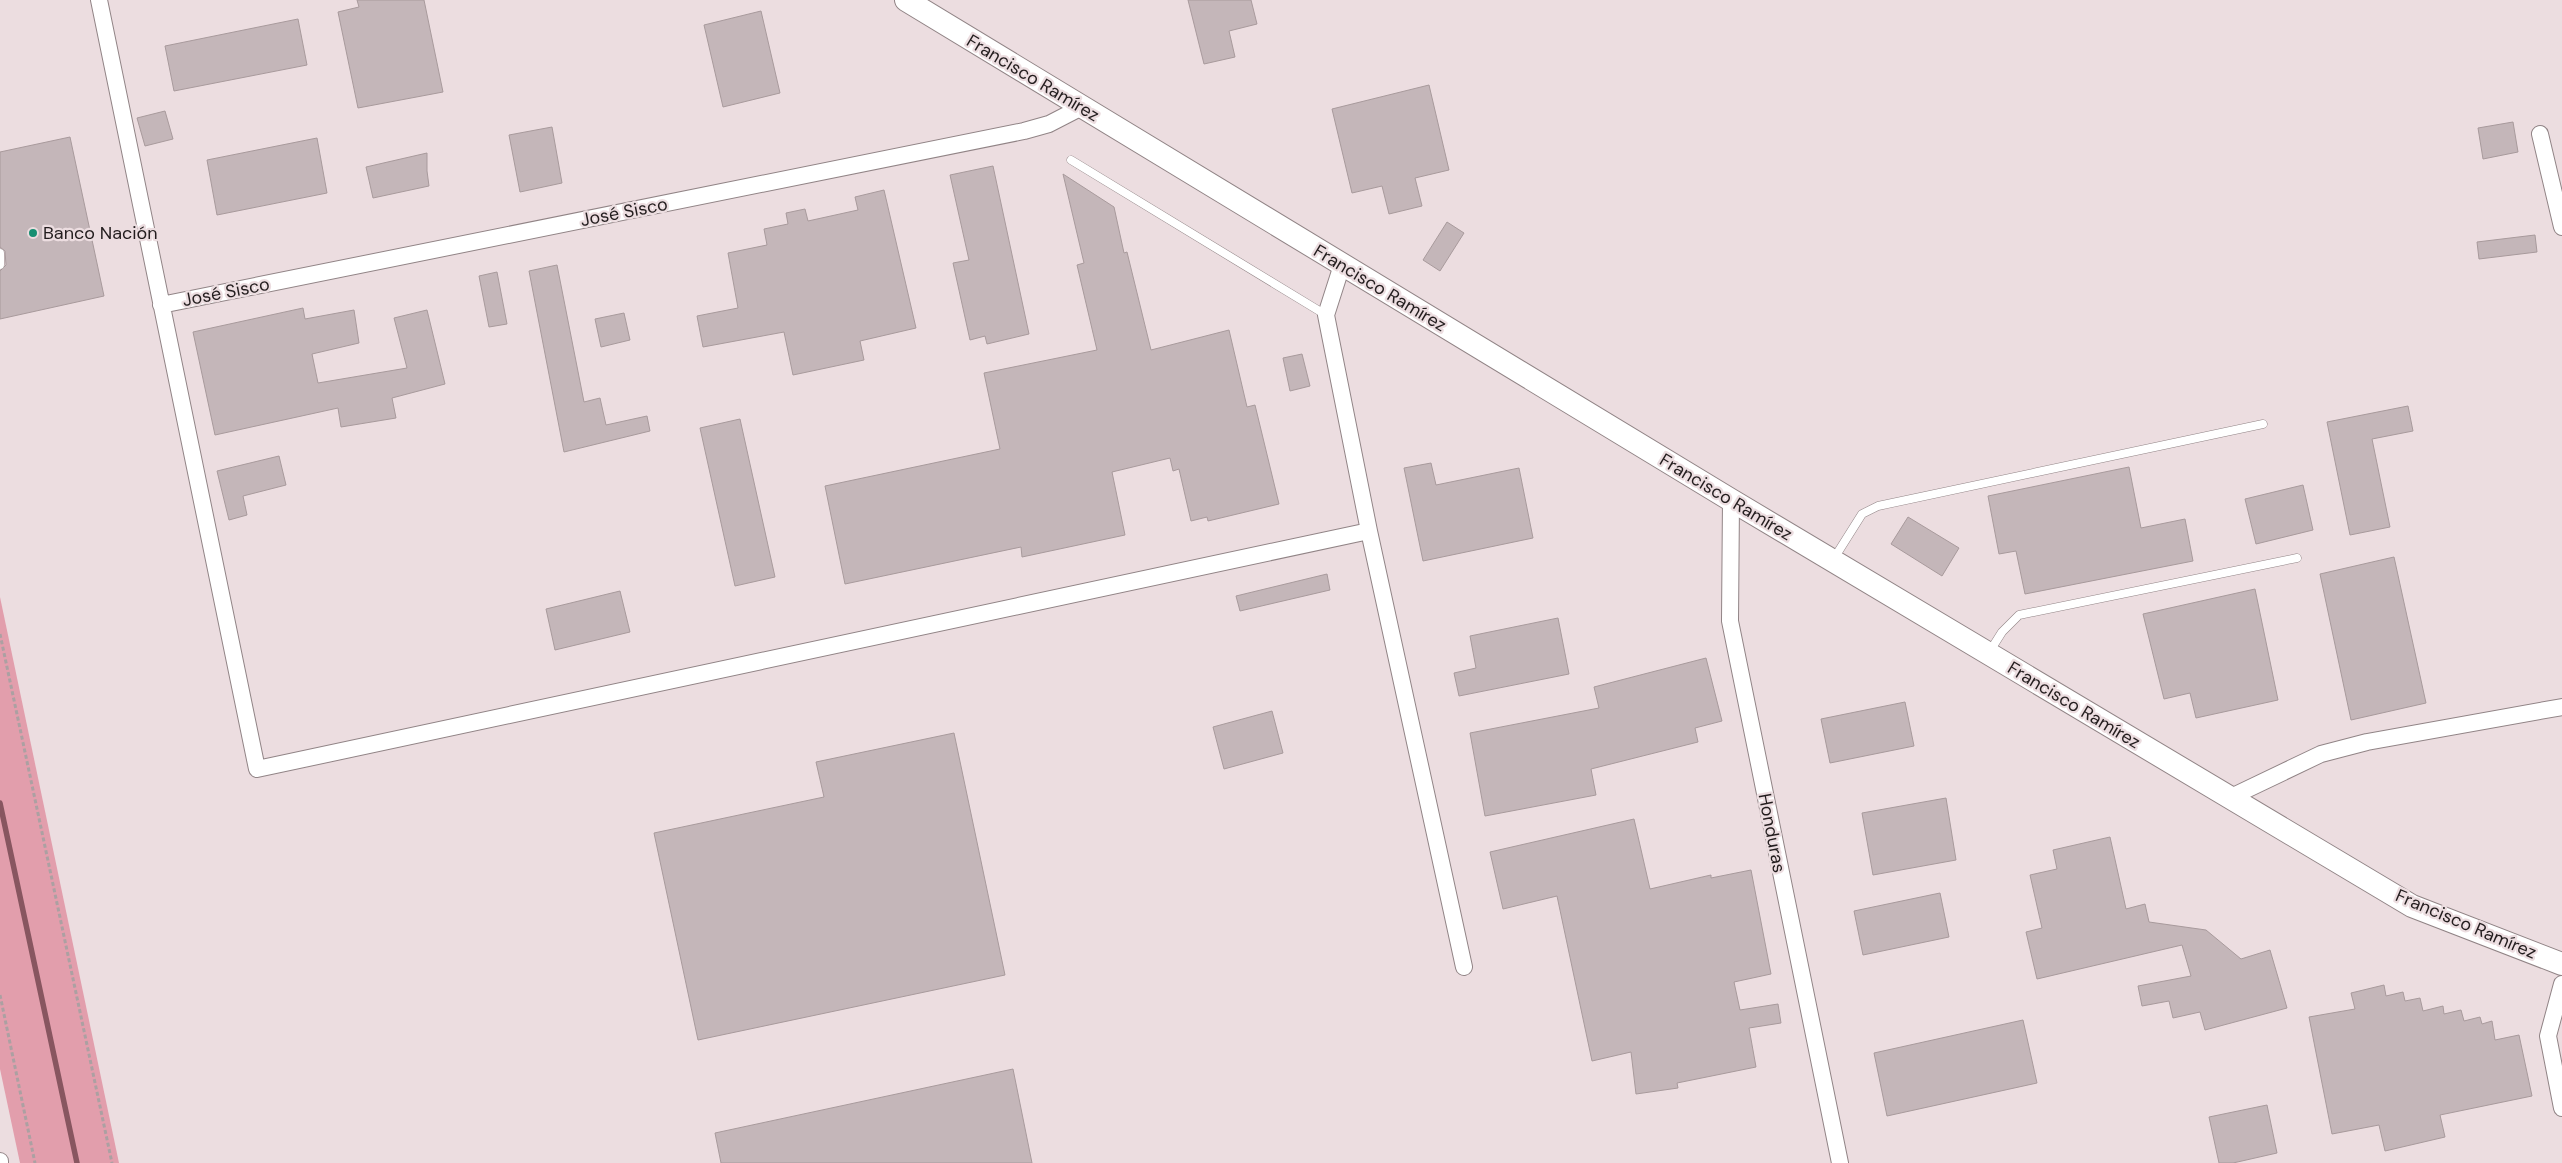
<svg xmlns="http://www.w3.org/2000/svg" width="2562" height="1163" viewBox="0 0 2562 1163" font-family="'DM Sans',sans-serif">
<style>
.green{fill:#e29eac}
.lines{fill:none;stroke-linecap:round;stroke-linejoin:round}
.stream{stroke:#885660;stroke-width:5.5}
.building{fill:#c4b6b9;stroke:#a89a9c}
.lane-casing{stroke:#918486;stroke-width:9}
.street-casing{stroke:#918486;stroke-width:18}
.secondary-casing{stroke:#918486;stroke-width:24}
.path{stroke:#aca0a2;stroke-width:3;stroke-dasharray:4 2.5;stroke-linecap:butt}
.lane{stroke:#fff;stroke-width:8}
.street{stroke:#fff;stroke-width:16}
.secondary{stroke:#fff;stroke-width:22}
.poi-dot{fill:#178f72;stroke:#ecdde0;stroke-width:2}
.labels{text-anchor:middle;dominant-baseline:central;stroke-width:4.5;stroke-linejoin:round;paint-order:stroke}
.street-label{font-size:18px;fill:#231d1e;stroke:#ecdde0}
.poi-label{font-size:18px;fill:#231d1e;stroke:#ecdde0;text-anchor:start}
</style>
<rect width="100%" height="100%" fill="#ecdde0"/>
<path class="green" d="M0,597L119,1163H20L0,1069Z"/>
<g class="lines">
<path class="stream" d="M0,803L77,1163"/>
</g>
<path class="building" d="M357,0H424L443,92L358,108L338,12L359,7Z
M1188,0H1251L1257,24L1229,31L1235,57L1204,64Z
M761,11L780,93L723,107L704,25Z
M298,19L307,65L174,91L165,46Z
M1429,85L1449,170L1415,178L1422,206L1389,214L1382,186L1352,193L1332,109Z
M165,111L173,139L145,146L137,118Z
M2513,122L2518,152L2483,159L2478,128Z
M552,127L562,183L520,192L509,135Z
M70,137L104,296L0,319V271L6,265L5,251L0,247V152Z
M317,138L327,193L217,215L207,160Z
M427,153V171L429,186L373,198L366,167Z
M993,166L1029,334L987,344L985,336L970,340L953,263L969,260L950,175Z
M1063,174L1114,207L1124,253L1127,252L1151,350L1229,330L1247,407L1255,405L1279,504L1208,521L1207,517L1191,521L1179,469L1173,471L1170,458L1112,472L1125,535L1022,557L1021,547L845,584L825,486L1000,449L984,373L1097,350L1077,265L1084,263Z
M884,190L916,328L860,341L864,360L793,375L784,332L703,347L697,316L738,308L728,253L767,245L764,229L788,224L786,213L805,209L808,221L858,210L855,197Z
M1447,222L1464,233L1440,271L1423,260Z
M2535,235L2537,252L2479,259L2477,242Z
M557,265L584,402L600,398L606,425L647,416L650,431L564,452L529,271Z
M497,272L507,324L489,327L479,276Z
M303,308L305,319L354,310L359,343L312,354L318,383L407,368L394,318L427,310L445,384L392,398L396,418L341,427L338,408L215,435L193,332Z
M624,313L630,340L601,347L595,319Z
M1302,354L1310,386L1290,391L1283,358Z
M2408,406L2413,431L2372,439L2390,527L2350,535L2327,422Z
M740,419L775,577L735,586L700,428Z
M279,456L286,485L243,496L247,515L229,520L217,471Z
M1431,463L1436,485L1519,468L1533,538L1423,561L1404,468Z
M2129,467L2141,528L2185,519L2193,561L2025,594L2016,551L1999,554L1988,496Z
M2303,485L2313,530L2256,544L2245,499Z
M1908,517L1959,548L1942,576L1891,544Z
M2394,557L2426,703L2351,720L2320,574Z
M1327,574L1330,590L1240,611L1236,596Z
M2255,589L2278,700L2196,718L2190,693L2164,699L2143,614Z
M620,591L630,632L555,650L546,609Z
M1558,618L1569,674L1459,696L1454,673L1476,668L1470,636Z
M1706,658L1722,721L1695,728L1698,742L1591,769L1596,795L1485,816L1470,733L1599,708L1594,687Z
M1905,702L1914,746L1830,763L1821,719Z
M1272,711L1283,753L1224,769L1213,727Z
M954,733L1005,975L698,1040L654,833L824,797L816,762Z
M1946,798L1956,860L1873,875L1862,813Z
M1634,819L1650,889L1711,875V878L1751,870L1771,974L1734,982L1740,1010L1778,1004L1781,1023L1749,1028L1756,1067L1677,1083L1678,1088L1636,1094L1631,1052L1592,1061L1557,896L1503,909L1490,852Z
M2110,837L2126,909L2145,904L2149,922L2206,930L2241,959L2270,950L2287,1008L2205,1030L2200,1012L2173,1018L2169,1001L2142,1006L2138,986L2191,976L2182,945L2037,979L2026,932L2042,928L2030,875L2057,869L2053,850Z
M1940,893L1949,937L1863,955L1854,911Z
M2384,985L2386,996L2403,992L2405,1001L2420,998L2423,1011L2443,1006L2444,1014L2461,1010L2464,1021L2480,1017L2482,1024L2492,1021L2495,1040L2519,1035L2532,1096L2440,1115L2445,1137L2385,1151L2379,1125L2332,1134L2309,1017L2355,1009L2351,993Z
M2023,1020L2037,1083L1887,1116L1874,1053Z
M1013,1069L1032,1163H721L715,1133Z
M2267,1105L2277,1153L2233,1163H2219L2209,1117Z"/>
<g class="lines">
<defs>
<path id="lane" d="M1071,160L1326,315
M0,253V265
M1833,560L1862,514L1878,506L2263,424
M1990,651L2002,632L2019,615L2297,558"/>
<path id="street" d="M99,0L257,769L1369,531
M2540,134L2562,227
M1342,265L1326,315L1369,531L1464,967
M161,305L1024,131L1049,124L1082,107
M1731,500L1730,621L1840,1163
M2229,798L2321,754L2367,742L2562,707
M2562,984L2548,1036L2562,1108
M0,1161V1163"/>
<path id="secondary" d="M906,0L1731,500L2412,906L2562,964"/>
</defs>
<use href="#lane" class="lane-casing"/>
<use href="#street" class="street-casing"/>
<use href="#secondary" class="secondary-casing"/>
<path class="path" d="M0,634L112,1163
M0,995L35,1163"/>
<use href="#lane" class="lane"/>
<use href="#street" class="street"/>
<use href="#secondary" class="secondary"/>
</g>
<circle class="poi-dot" cx="33" cy="233" r="5"/>
<g class="labels">
<g class="street-label">
<text transform="translate(1033 78) rotate(31)">Francisco Ramírez</text>
<text transform="translate(624 212) rotate(-11)">José Sisco</text>
<text transform="translate(1380 288) rotate(31)">Francisco Ramírez</text>
<text transform="translate(226 292) rotate(-11)">José Sisco</text>
<text transform="translate(1726 497) rotate(31)">Francisco Ramírez</text>
<text transform="translate(2074 705) rotate(31)">Francisco Ramírez</text>
<text transform="translate(1772 833) rotate(79)">Honduras</text>
<text transform="translate(2466 924) rotate(23)">Francisco Ramírez</text>
</g>
<g class="poi-label">
<text x="43" y="233">Banco Nación</text>
</g>
</g>
</svg>
